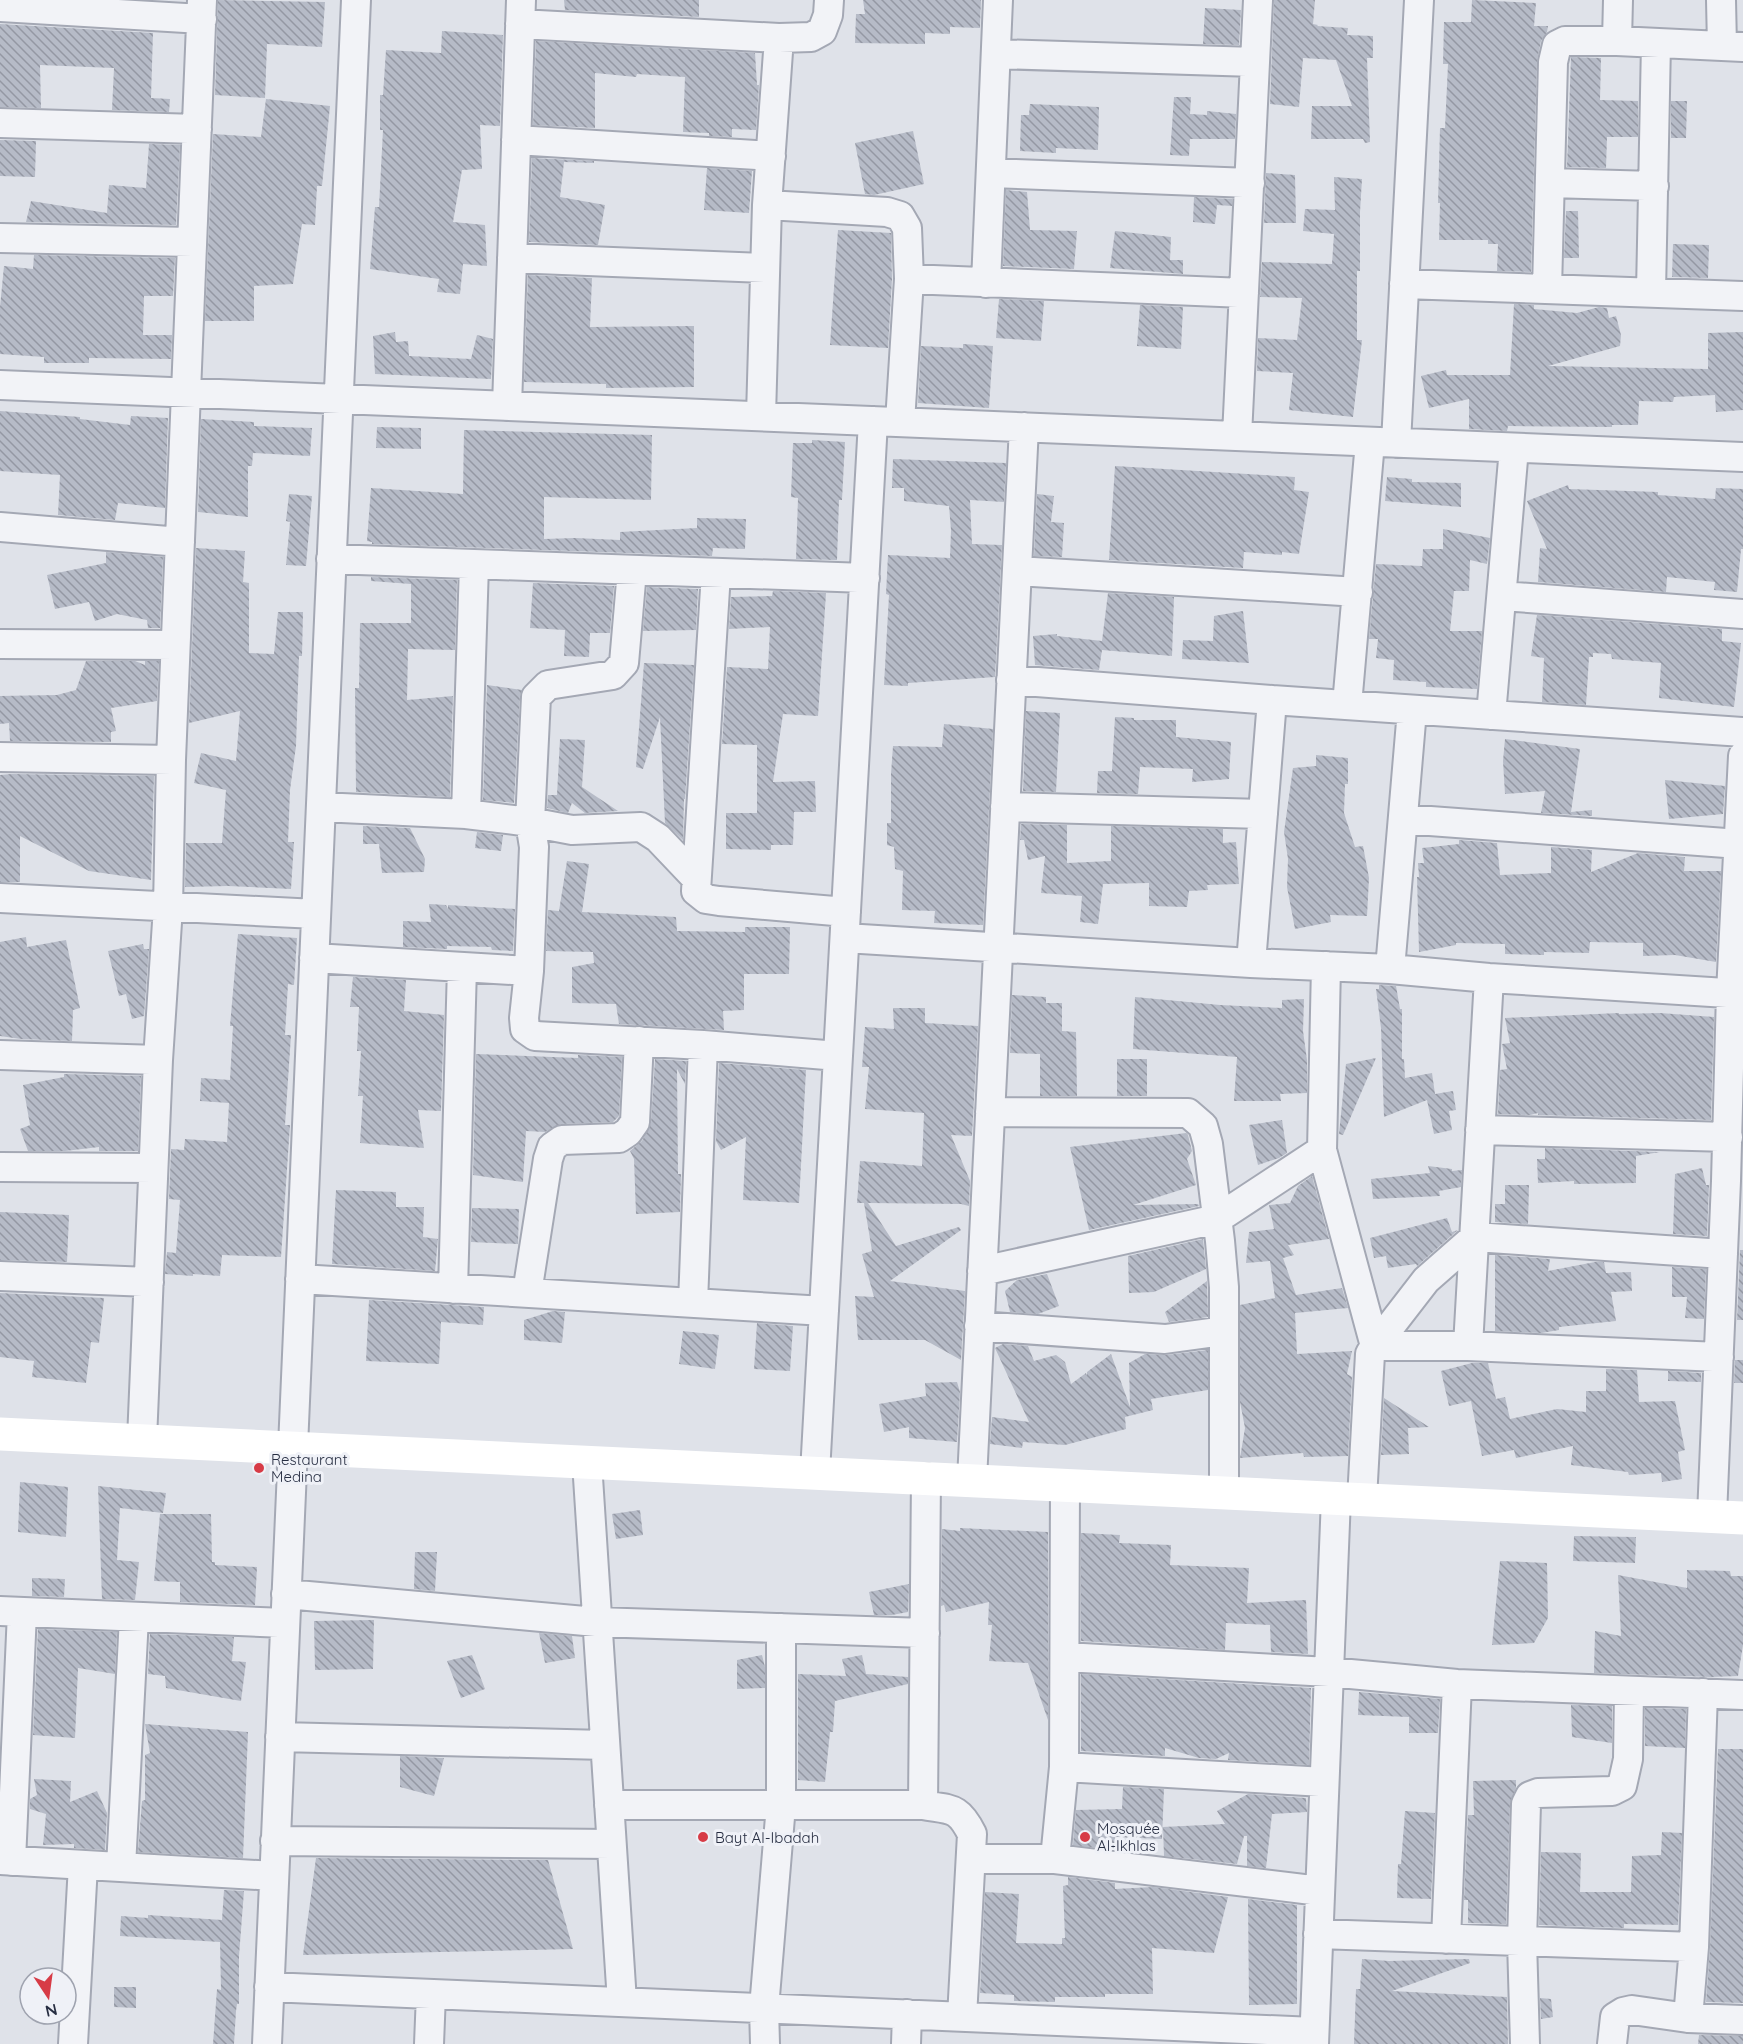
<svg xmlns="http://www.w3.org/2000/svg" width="1743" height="2044" viewBox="0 0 1743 2044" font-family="Quicksand,sans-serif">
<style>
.building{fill:url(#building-back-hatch)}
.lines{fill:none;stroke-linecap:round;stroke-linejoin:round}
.street-casing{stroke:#a4a8b4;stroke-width:32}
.street{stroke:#f2f3f7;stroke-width:28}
.secondary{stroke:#fff;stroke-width:33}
.poi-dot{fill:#d73b46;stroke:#eff1f7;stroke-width:2}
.labels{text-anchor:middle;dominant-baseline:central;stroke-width:6;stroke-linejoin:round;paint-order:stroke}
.poi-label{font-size:15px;fill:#272e42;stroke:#eff1f7;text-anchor:start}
</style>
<defs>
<pattern id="building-back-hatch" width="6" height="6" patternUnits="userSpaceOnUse" patternTransform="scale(1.5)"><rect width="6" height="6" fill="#b6bbc7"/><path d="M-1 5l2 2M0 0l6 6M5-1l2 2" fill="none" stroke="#9498a3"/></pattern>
</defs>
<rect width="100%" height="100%" fill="#dfe2e9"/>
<path class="building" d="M218,0L325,2L322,47L267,44L265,98L215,95Z
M564,0H699V17L565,10Z
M863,0H981L980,28L950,27V34L925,33V44L855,43L856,14H865Z
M1274,0H1315L1313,24L1318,25L1317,26L1348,28L1347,35L1373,36V58H1367L1370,142L1365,143L1363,139H1311L1312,106H1352L1336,60L1303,58L1299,107L1270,104Z
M1472,0L1536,3L1534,26H1548L1547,32L1541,41L1537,61L1531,272L1497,271L1498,244H1488V240H1439L1440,203H1438L1440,128H1445L1448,64H1443L1444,22H1471Z
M1205,8L1241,10L1239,45L1203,44Z
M0,24L153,33L151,98L170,99L169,112L112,110L114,68L40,65L41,108L0,107Z
M442,31L503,35L500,126L480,125L482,169L462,170L453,222L485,225L487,266L463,264L460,294L437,292L439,279L370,269L375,207H379L383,130H380V95H383L386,50L441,53Z
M536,41L755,53L757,85H759L756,130L732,129V137L709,136V133L683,132L685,77L637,74L636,77L595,73V128L533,125Z
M1571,57L1601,58L1600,100L1638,101V137H1607L1606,168L1567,167Z
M1174,97H1191L1190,114L1207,115V111L1236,114L1235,139H1190L1189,156L1170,155Z
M266,99L330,106L322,186H317L315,225L302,224L293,284L254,286V321H205L213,134L261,137Z
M1671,101H1687L1686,138H1671Z
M1030,104L1099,107L1098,150L1056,148V153L1020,151L1021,115H1029Z
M913,131L924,184L874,195L865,194L855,143Z
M0,140L36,141L35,177L0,176Z
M149,144L180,145L176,225L26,222L31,201L107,213L109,185L146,188Z
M532,158L594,161V163L564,162L560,197L605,205L598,245L529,242Z
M707,168L752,171L749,213L704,210Z
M1266,173L1295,175L1296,223H1264Z
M1334,177L1362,179L1360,212V271H1357V340H1362L1353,417L1289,410L1293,373L1257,371L1258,338L1297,340L1302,298L1260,297L1262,262L1332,264L1334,234L1303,231L1305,209L1335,210Z
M1006,190L1027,192L1030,230L1077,231L1074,269L1003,266Z
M1194,197L1232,199V206L1217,205L1215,224L1193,222Z
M1566,211H1578L1579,258H1564Z
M838,230L891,233L892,279L888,348L830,345Z
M1115,231L1171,237L1170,260H1183V274L1110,268Z
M1673,244L1709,245L1708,278L1672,277Z
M34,255L175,258L173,296H144L143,335H172L171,359L89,358V363H44V357L0,354V307L4,266L33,269Z
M528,275L592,278L590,327L694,326V387L606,388V384L524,382Z
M999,299L1044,301L1041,341L996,338Z
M1514,304L1534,305V309L1577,313L1599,307L1607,308L1609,318L1616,316L1621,335L1620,346L1548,366L1708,369V333L1743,332V410L1716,412L1715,395L1674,397L1673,402L1639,401L1638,425H1612V427L1508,426L1507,431L1469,429V399L1429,408L1421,376L1446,370L1447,375H1510Z
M1140,305L1183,307L1181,349L1137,346Z
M395,332L396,342L408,341L409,356L471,359L477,335L493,339L491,379L375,374L373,336Z
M963,344L993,346L989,408L918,403L921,346L963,348Z
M0,411L80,417V419L130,425L131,416L168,418L165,508L118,503L115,520L58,515L60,475L0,471Z
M201,419L254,422V426L312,428L310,456L253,453L252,466H248V517L198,512Z
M377,427L421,428V449L376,448Z
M464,430L652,435L651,500L544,497V539L575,538L620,540V532L697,528V518L746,519L745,549L713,548L712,556L372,544V542L367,541L371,488L463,494Z
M812,440L845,442L842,500H839L837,560L796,559L798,498L791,497L793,443H812Z
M893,459L1006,463L1004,502L970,500L972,544L1002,545L995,677L908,683V686L884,685L889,595L886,594L888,555L950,558L951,530L949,506L904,501V488H892Z
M1115,466L1295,477L1294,490L1309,492L1299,554L1282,552V555L1244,552L1243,568L1109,560Z
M1387,477L1412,479V482L1461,483V507L1385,501Z
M1568,485L1569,489L1658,492V495L1715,499L1716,488L1743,489V549H1741L1737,592L1714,590L1715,582L1667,577L1666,592L1538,582L1540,548L1547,549L1527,501Z
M289,494L312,496L306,566L286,565L290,522L286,521Z
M1037,494L1054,496L1051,522L1064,523L1062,557L1034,556Z
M1443,529L1490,538L1487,564L1470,560L1469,591H1454L1450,631H1482L1477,689L1426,687V682L1393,680L1394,660L1376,658L1378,639H1369L1376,564L1422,566L1423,549H1443Z
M196,548L245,551L243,582L249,583V653L274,654L278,612H303L302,656H299L296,746L290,790L288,842H294L291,889L228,886L185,887L186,843H222L226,790L194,783L201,753L236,761L240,711L189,723Z
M106,552L163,557L160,628H148L147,620L117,614L95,621L89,602L55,609L47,575L106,563Z
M371,577L457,580L455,650L408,649L407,700L453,696L450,797L356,792L355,688H359L360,623H411V584L371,581Z
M533,583L614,586L610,633H590L589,657L564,656L565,630L530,628Z
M647,587L698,589L696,630L643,631Z
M773,591L826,593L818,716L783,714L773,782L815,781L816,812H794L793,845H771V850L726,849V813H757V745L722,744L727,667L768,669L770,627L729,629L731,597L772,596Z
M1108,593L1174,597L1172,656L1102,650L1099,670L1035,665L1033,636L1057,634V636L1102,641Z
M1243,611L1249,663L1182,659L1183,640L1213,641L1214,616Z
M1537,615L1722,629V641L1741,643L1734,707L1659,698L1661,663L1612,659L1611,654L1593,653V657H1589L1586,705L1542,702L1544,658L1531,656Z
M86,661H135L145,665V661H159L157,701L111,708L116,731L111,732V742L10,741L9,723L0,724V696L57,695L76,690Z
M644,663L694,665L685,799H684L683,840L665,823L660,717L643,769L636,767Z
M487,685L522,690L520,696L514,803L483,800Z
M1026,711L1060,713L1056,792L1023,791Z
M1115,717L1134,718V720H1176V737L1231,742L1229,779L1192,782L1193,769L1140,767L1138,794L1097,793L1098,771H1112Z
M944,724L993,729L983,925L934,923L935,911L902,910L903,871L895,869L894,847L887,845V823H891V774L893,746L942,747Z
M560,739L585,740L582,787L618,811L585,813L572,803L568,813L547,808L548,795H557Z
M1505,739L1580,749L1571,812L1592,810V816L1541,813L1545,791L1505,794L1503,761Z
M1316,755L1348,758V784H1345L1344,813L1355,847L1363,846L1369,878L1367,916L1330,915L1331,922L1295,929L1287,887L1288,859L1284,832L1293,768L1316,766Z
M11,774L154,776L151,880L89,871L20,836V882H0V775Z
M1665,780L1725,786L1723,814L1669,819Z
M1021,824L1067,825V863L1111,861V826L1223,829V843L1236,842L1239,884L1207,885L1208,890L1189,891L1187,907L1149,906V883L1103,884L1098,924L1080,922L1082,896L1041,893L1045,856L1028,860L1024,840H1020Z
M363,826L410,828L425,859L424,872L382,873L379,844H363Z
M477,832L503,835L501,851L475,848Z
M1459,840L1497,843L1500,875L1551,873V847L1592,850L1591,872L1638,853L1685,857L1684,871H1721L1716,962L1675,955L1643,956V943L1590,942L1589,953L1544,952V955L1505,954V944L1456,943V945L1419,952L1417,877H1419L1418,863H1424L1422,848L1459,844Z
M567,861L589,864L582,912L676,917L677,931L745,932V927H790L789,974H744V1010L723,1011L724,1030L619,1024L616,1004L572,1003V967L594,963L593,952L546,951L548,910L559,911Z
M429,904L446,905L448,909V905L515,909L513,951L492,950L491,947L447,946V949L403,947V921L431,922Z
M238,934L297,938L294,985L288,984L285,1035H291L285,1125H290L281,1257L222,1255L220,1276L193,1274V1276L165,1274L167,1252L176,1253L180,1200L169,1199L171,1149L184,1150L185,1139L227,1142L229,1103L200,1101L201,1078L230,1080L233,1026H230Z
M26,937L27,947L66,940L80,1008L73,1010L72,1041L21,1039L0,1036V942Z
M143,944L144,949H149L144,1016L132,1019L126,994L119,996L108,951Z
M353,977L406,980L404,1011L444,1015L441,1111L418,1110L424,1148L360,1143L363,1096H358L361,1051H357L359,1007H350Z
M1379,985L1396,986L1400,1009H1402V1059H1404L1405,1078L1432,1073L1435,1094L1453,1091L1456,1110L1449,1111L1452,1130L1434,1134L1427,1100L1384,1117L1381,1028L1376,989H1379Z
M1012,995L1046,997V1003H1062V1031L1076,1032L1077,1096H1040V1054L1010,1053Z
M1135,997L1220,1005L1282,1008V1000L1304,999L1303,1031L1307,1060V1093L1280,1094L1281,1101H1234L1237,1057L1133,1049Z
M893,1008H925V1023L978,1026L972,1136L951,1135L970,1181L969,1206L961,1204L868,1203L896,1246L959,1227L961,1230L890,1281L965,1291L961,1360L925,1340H858L855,1296L874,1297L862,1254L872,1251L864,1203H857L860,1161L922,1166L924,1113L865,1109L869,1067H862L865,1027L894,1029Z
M1619,1013V1014L1660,1013L1714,1017L1711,1120L1538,1115V1113L1530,1115L1498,1114L1500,1070L1507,1069L1502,1044L1510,1043L1505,1018Z
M476,1054L578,1058V1055L622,1057L619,1116L613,1122L561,1124L545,1132L526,1131L523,1182L473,1175Z
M1376,1058L1343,1135L1339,1134L1346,1064Z
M655,1059L686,1061L685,1084L677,1069L678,1174H681L680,1212L636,1214L634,1159L630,1151L642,1141L651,1123Z
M1117,1059H1147V1096H1117Z
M719,1063L806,1070L799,1203L743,1200L746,1137L721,1150L716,1141Z
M64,1074L141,1076L138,1151H99V1147L65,1151H28L20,1129L30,1125L23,1085L64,1077Z
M1282,1120L1287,1153L1279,1158L1258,1165L1249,1125Z
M1186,1133L1188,1135L1192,1151L1187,1159L1196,1185L1133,1205L1198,1204L1199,1206L1089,1230L1070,1147Z
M1545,1148L1660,1152L1636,1156V1183L1574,1184V1181L1538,1183L1537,1159H1545Z
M1428,1166L1452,1169V1171L1462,1170L1461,1187L1439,1191L1440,1196L1373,1199L1371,1179L1430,1173Z
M1702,1168L1706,1185H1709L1707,1236L1673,1234L1675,1174Z
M1312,1176L1329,1239L1288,1245L1294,1255L1283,1258L1296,1295L1342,1288L1348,1308L1295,1313L1297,1354L1352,1351L1347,1374L1352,1377L1348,1456L1304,1457L1303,1453L1240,1458L1245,1428L1240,1402V1305L1275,1298L1270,1261L1246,1263L1249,1232L1274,1229L1269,1205L1290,1203L1298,1186Z
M1505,1185H1529L1528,1224L1495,1222V1204H1505Z
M336,1190L396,1192V1207H424L423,1237L438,1239L435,1271L332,1264Z
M472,1208L519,1209L518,1244L471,1242Z
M0,1212L69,1215L67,1262L0,1260Z
M1447,1218L1452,1232L1458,1230L1417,1266L1416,1264L1388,1268L1386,1256L1374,1258L1370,1238Z
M1203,1239L1206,1269L1154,1292L1129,1293L1128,1256Z
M1740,1250H1743V1320H1737Z
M1495,1255L1550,1259L1548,1271L1595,1262H1604L1606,1273L1631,1272L1632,1291L1611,1292L1616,1321L1559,1327V1330L1541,1333L1495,1331Z
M1672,1267L1706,1269L1704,1319L1685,1318L1687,1297H1672Z
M1047,1274L1059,1306L1038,1314L1010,1312L1005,1291L1017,1280Z
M1207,1281L1208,1317L1169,1322L1165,1312Z
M0,1293L104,1298L99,1343L91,1342L86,1383L32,1377L34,1361L0,1357Z
M369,1300L484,1307L483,1325L441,1322L439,1364L366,1361Z
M553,1311L565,1312L562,1343L524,1340V1320Z
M757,1323L793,1326L790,1371L754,1369Z
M683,1331L719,1335L715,1369L679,1364Z
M1003,1344L1028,1346L1034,1361L1056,1355L1065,1362L1071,1384L1086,1373L1087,1376V1372L1111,1354L1130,1407L1129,1363L1145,1354L1167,1355L1208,1350V1390L1151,1399L1153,1410L1125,1417L1126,1429L1065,1445L1023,1442L1022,1448L990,1444L992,1417L1029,1422L995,1348Z
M1735,1360H1743V1383H1734Z
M1472,1363H1488L1496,1399L1505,1397L1510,1419L1557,1409L1586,1412V1391H1606V1369L1637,1370L1639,1402L1675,1401L1685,1450L1678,1452L1682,1479L1662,1482L1661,1473L1629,1475L1628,1472L1571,1465L1573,1446L1516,1458L1514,1450L1482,1456L1471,1401L1449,1406L1441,1371Z
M1668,1371L1701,1373V1382L1668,1381Z
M957,1382L960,1392L957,1442L909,1438V1427L884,1432L879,1404L926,1396L925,1383Z
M1384,1398L1429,1427L1408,1428L1409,1454L1381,1455Z
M20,1482L68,1487L66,1537L18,1532Z
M98,1486L166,1493L163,1513L120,1508L117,1560L139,1562L135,1600L102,1599Z
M640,1510L643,1535L616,1539L612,1514Z
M160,1514H211L212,1562H215V1565L257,1567L255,1605L180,1602V1582L154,1581Z
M960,1528L1048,1532V1720L1028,1663L989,1661L992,1625H988L989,1602L946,1612L944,1605L941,1606L942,1529L960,1531Z
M1081,1533L1120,1535L1119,1543L1171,1545L1170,1565L1249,1568L1247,1603L1306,1600L1308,1654L1271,1652L1270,1625L1226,1623L1225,1650L1081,1641Z
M1574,1536L1636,1537L1635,1563L1573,1561Z
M415,1552H437L435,1591L414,1589Z
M1500,1561L1547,1563L1548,1618L1534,1643L1492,1645Z
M1687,1570L1730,1571L1731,1576H1743V1645L1738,1676L1711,1677L1594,1673L1595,1631L1621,1636L1618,1575L1687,1588Z
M32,1578L65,1579L64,1597L32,1596Z
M909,1584L908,1612L892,1615H874L869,1592Z
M374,1620L373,1669L315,1670L314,1621Z
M38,1629L117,1632L115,1674L78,1668L75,1738L33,1735Z
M539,1633L572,1636L575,1658L545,1663Z
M150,1634L234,1637L232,1661L246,1662L241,1701L166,1688L165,1676L148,1674Z
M472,1655L485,1689L461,1698L447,1661Z
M762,1655L765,1667V1688L737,1689V1660Z
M862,1655L866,1674L908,1677V1684L835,1701L833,1732H830L825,1782L798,1780V1674L846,1676L842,1659Z
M1081,1674L1311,1688L1309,1765L1228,1760L1229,1753L1216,1759L1199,1758L1165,1748V1756L1081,1751Z
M1359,1692L1440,1699L1438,1733H1409V1717L1358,1715Z
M1571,1705L1612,1706V1743L1572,1737Z
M1645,1708L1686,1709L1685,1748L1645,1746Z
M145,1724L248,1732L243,1858L138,1852L142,1801L145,1800V1755L150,1753Z
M1718,1749H1743V2003L1706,2002L1710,1948Z
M400,1756L444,1758L434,1796L400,1787Z
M34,1779L71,1781L70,1802L97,1791L107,1813L105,1850L74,1848V1844L43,1845L46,1814L30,1809V1799L37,1795Z
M1516,1780V1788L1510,1804L1506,1924L1468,1923V1900H1464L1468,1815H1474L1473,1781Z
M1123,1787L1164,1789L1162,1839L1115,1837V1850L1073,1845L1076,1810L1122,1809Z
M1248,1794L1306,1798L1307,1812L1272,1814L1266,1868L1247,1866V1836H1244L1237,1864L1164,1856L1163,1827L1225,1824L1217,1811Z
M1405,1811L1435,1813L1431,1899L1397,1898L1398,1864H1401Z
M1662,1832L1682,1833L1678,1925L1624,1924V1928L1539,1925L1541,1852L1581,1853L1580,1892H1631L1632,1856L1661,1855Z
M316,1858L548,1860L573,1949L303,1955Z
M1068,1877L1115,1883V1889L1153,1887L1228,1897L1214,1953L1152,1948L1153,1994H1105V1997H1055V2002L1014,2001V1995L980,1993L985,1892L1019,1894L1016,1943L1062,1944V1938H1065L1063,1886L1068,1885Z
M224,1890L244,1891L239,1956V2004H237L236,2011L234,2044H213L217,1989L221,1990L220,1942L120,1936L121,1916L148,1918V1915L222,1920Z
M1248,1899L1297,1905V2004L1249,2005Z
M1362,1959L1389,1961L1469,1959L1470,1963L1392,1991L1507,1997L1508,2044H1354L1356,1989H1360Z
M114,1987H136V2008L114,2007Z
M1540,1998L1551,1999L1553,2017L1541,2019Z
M1699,2035L1743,2036V2044H1698Z"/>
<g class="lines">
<defs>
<path id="street" d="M1721,0L1722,46
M0,7L202,19
M520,24L779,38L811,37L822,31L828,15L829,0
M1617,41L1618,0
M996,54L1255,62
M0,123L197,129
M516,140L771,156
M991,173L1250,183
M1550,183L1654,186
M767,205L887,212L900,216L907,228L909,279
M0,238L192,242
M512,258L765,268
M986,283L998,0
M1404,284L1743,296
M1547,289L1553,62L1557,45L1565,41H1617L1743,47
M1651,292L1656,43
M0,385L1743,457
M507,406L521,0
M761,416L767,205L779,38
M900,422L909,279L1244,293
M1237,436L1258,0
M1396,443L1419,0
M0,527L180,542
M331,559L865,578
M632,570L624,663L613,675L548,685L536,697L530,822L572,830L641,827L658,838L696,878
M1017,571L1358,592
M716,573L696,891L706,899L719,901L846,912
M1502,596L1743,614
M0,644L175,645
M1011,680L1272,700L1743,732
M1347,705L1370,442
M1491,715L1514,448
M0,757L171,760
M321,807L466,814L474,565
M1005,807L1263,814
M466,814L530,822L534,847L529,971L524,1018L525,1029L535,1036L703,1045L838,1056
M1403,819L1739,844
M0,898L316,914
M845,938L1251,963L1390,969L1489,978L1743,994
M314,958L529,971
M1251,963L1272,700
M1326,966L1322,1150L1375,1346L1426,1280L1475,1237L1723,1254
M1390,969L1412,710
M0,1055L158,1060
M990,1112L1188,1113L1203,1126L1208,1144L1220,1241L1224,1287V1493
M1480,1130L1728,1137
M0,1167L153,1168
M982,1271L1217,1219L1322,1150
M0,1276L149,1282
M300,1279L824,1311
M453,1289L462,967
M527,1293L548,1159L552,1147L562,1140L619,1138L628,1132L635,1122L639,1041
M693,1303L703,1045
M979,1326L1165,1339L1224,1331
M1468,1346L1489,978
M142,1440L158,1060L168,907L171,760L202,0
M587,1462L622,2002
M815,1473L873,421
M972,1480L1024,427
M1362,1499L1370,1354L1375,1346H1468L1719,1357
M1712,1516L1726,1181L1731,993L1743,756
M286,1594L596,1622L925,1633
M0,1611L285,1623
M1065,1657L1329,1672L1457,1684L1743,1695
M280,1737L605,1745
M1064,1767L1324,1782
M609,1805H923C951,1810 958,1806 972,1834L962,2017
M923,1805L926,1478
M275,1841L611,1844
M972,1859H1055L1320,1891
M1055,1859L1064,1767L1065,1485
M0,1860L274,1876
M11,1861L22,1612
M121,1867L134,1617
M1318,1934L1694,1947
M1446,1939L1457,1684
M269,1987L1314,2032
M1688,2018L1694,1947L1703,1693
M73,2044L83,1865
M267,2044L356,0
M429,2044L431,1994
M765,2044L764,2008L781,1805V1628
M906,2044L907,2014
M1314,2044L1336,1498
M1525,2044L1522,1941L1526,1804L1530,1796L1538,1793L1612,1791L1622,1786L1628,1759L1629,1691
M1612,2044L1615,2017L1623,2012L1632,2010L1688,2018L1743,2020"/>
</defs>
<use href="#street" class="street-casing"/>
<use href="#street" class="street"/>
<path class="secondary" d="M0,1434L1743,1518"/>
</g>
<g class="poi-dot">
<circle cx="259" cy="1468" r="6"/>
<circle cx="703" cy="1837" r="6"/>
<circle cx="1085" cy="1837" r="6"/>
</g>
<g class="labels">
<g class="poi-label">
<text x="271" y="1459">Restaurant<tspan x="271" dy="17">Medina</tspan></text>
<text x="1097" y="1828">Mosquée<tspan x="1097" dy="17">Al-Ikhlas</tspan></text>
<text x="715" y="1837">Bayt Al-Ibadah</text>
</g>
</g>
<g transform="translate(48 1996) rotate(167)"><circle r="28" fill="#eff1f7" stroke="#9fa3af" stroke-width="1.5"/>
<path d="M0-4.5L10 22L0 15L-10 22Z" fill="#d73b46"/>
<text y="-9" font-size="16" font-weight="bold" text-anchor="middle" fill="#272e42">N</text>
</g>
</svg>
